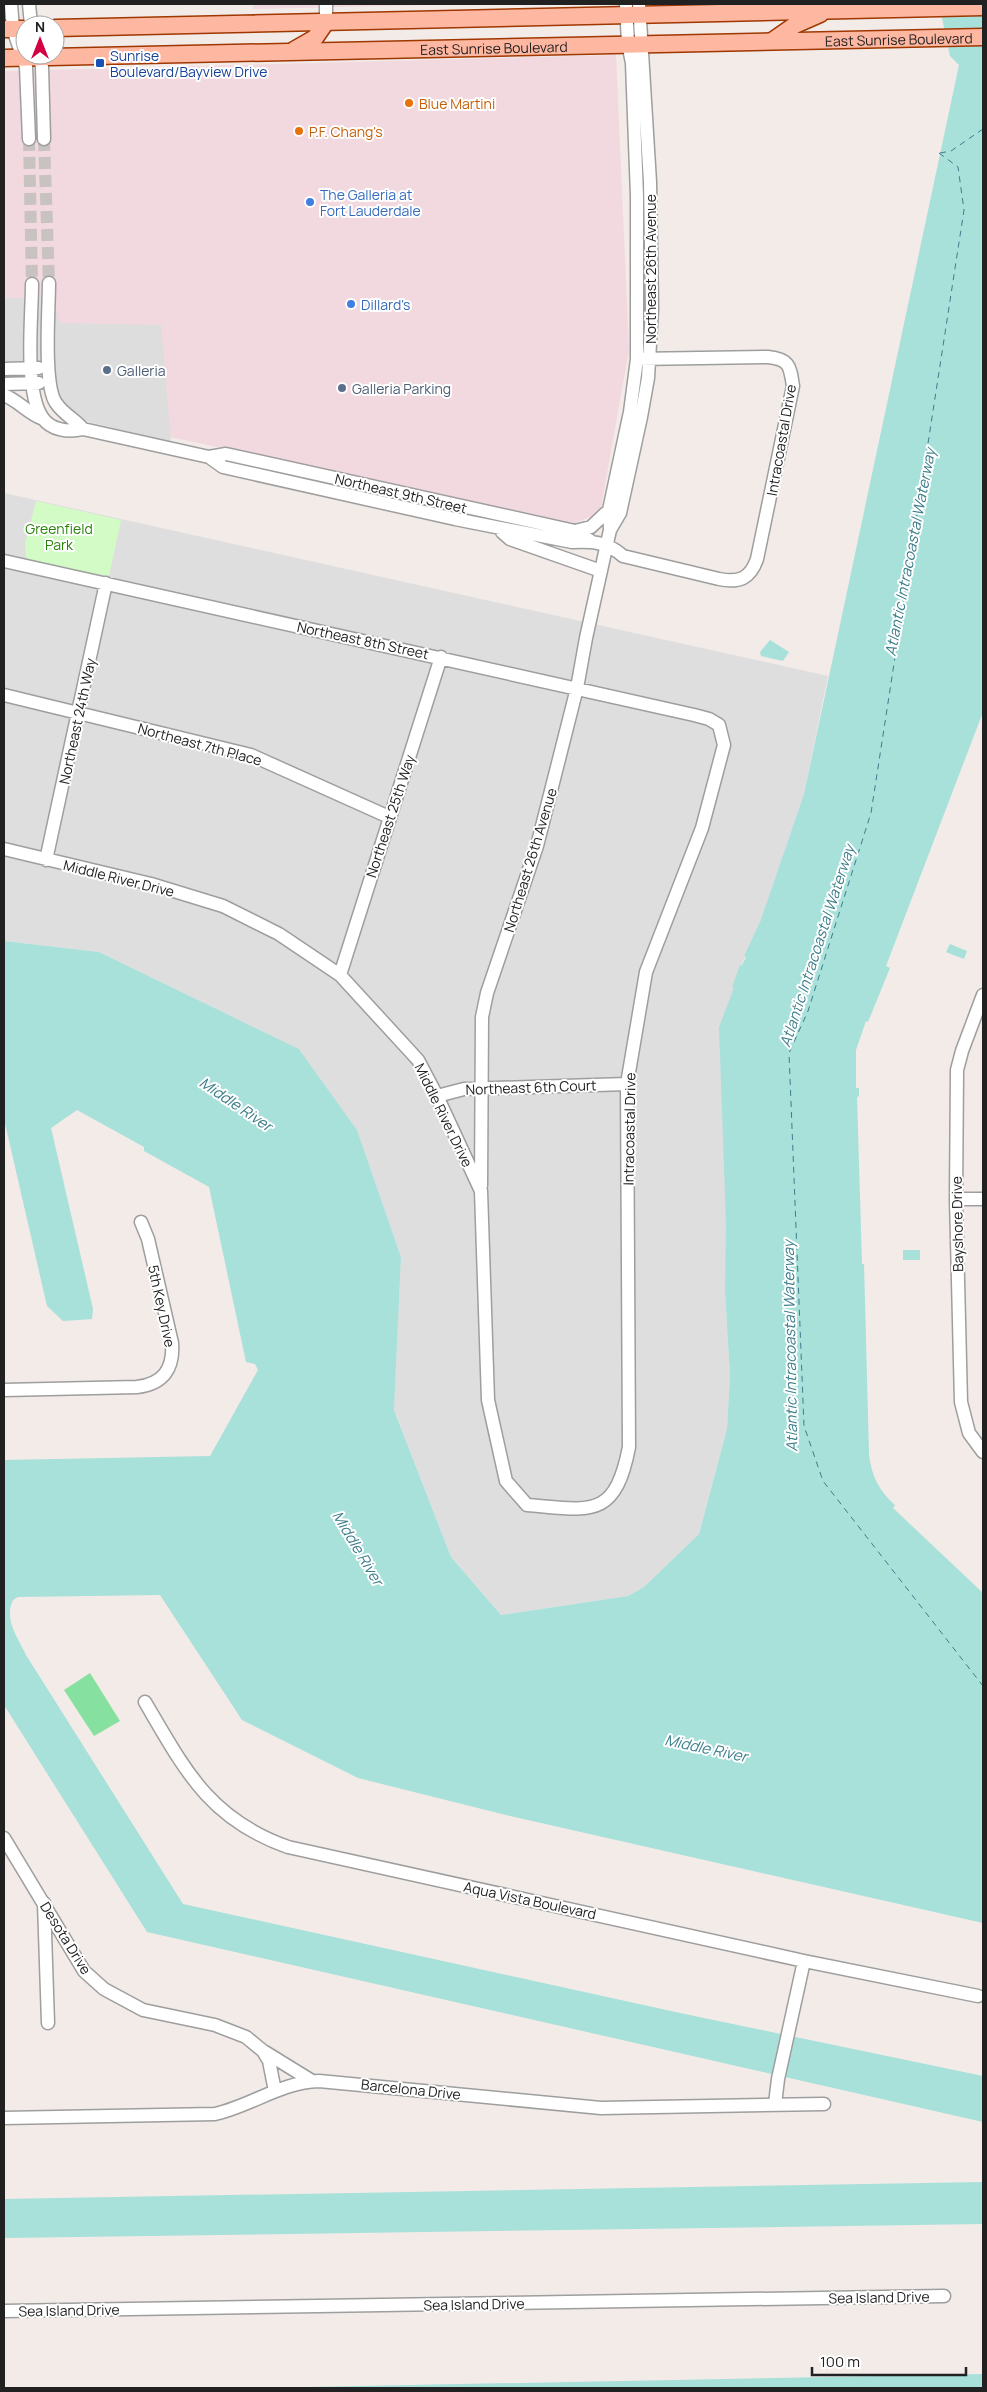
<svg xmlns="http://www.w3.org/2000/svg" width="987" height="2392" viewBox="0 0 987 2392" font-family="Manrope,sans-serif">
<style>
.residential{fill:#dfdedf}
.commercial{fill:#f2d8df}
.park{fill:#d3fbc6}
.pitch{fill:#86e1a0}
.parking{fill:#ddd}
.water{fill:#a8e0da}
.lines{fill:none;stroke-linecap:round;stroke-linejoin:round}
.ferry{stroke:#3c7e8b;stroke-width:1;stroke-dasharray:6 5;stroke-linecap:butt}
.minor-tunnel{stroke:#c8c3c0;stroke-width:12;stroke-dasharray:12 6;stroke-linecap:butt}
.minor-casing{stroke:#9e9e9e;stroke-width:15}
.major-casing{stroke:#9f3700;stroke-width:19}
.minor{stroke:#fff;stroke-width:12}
.major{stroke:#feb8a1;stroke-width:16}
.transit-dot{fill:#1a4fb4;stroke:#fff;stroke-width:2}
.food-dot{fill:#e8710a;stroke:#fff;stroke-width:2}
.shop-dot{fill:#3f7fe0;stroke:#fff;stroke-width:2}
.service-dot{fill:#5c6f8a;stroke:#fff;stroke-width:2}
.labels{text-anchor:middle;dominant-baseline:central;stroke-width:4;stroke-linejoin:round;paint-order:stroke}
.street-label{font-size:14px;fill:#212121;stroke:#fff}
.transit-label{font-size:14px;fill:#164399;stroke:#fff;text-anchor:start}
.food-label{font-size:14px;fill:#c56008;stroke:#fff;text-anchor:start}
.shop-label{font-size:14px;fill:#366cbe;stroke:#fff;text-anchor:start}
.service-label{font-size:14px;fill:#4e5e75;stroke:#fff;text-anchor:start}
.park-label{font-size:14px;fill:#27850a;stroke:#fff}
.water-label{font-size:15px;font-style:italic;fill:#3c7e8b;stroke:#fff}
</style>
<rect width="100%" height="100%" fill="#f2ebe8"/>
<path class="residential" d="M4,493L828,676L804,794L760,922L732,987L734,988L725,1291L730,1376L727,1429L699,1534L644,1587L628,1596L501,1615L451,1557L394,1409L401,1257L357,1130L299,1049L99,952L4,941Z"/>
<path class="commercial" d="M253,4H468L253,9Z
M616,55L629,350L600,513L574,523L85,419L56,360L4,362V71Z"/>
<path class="park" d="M36,501L121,520L109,576L49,565L26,558L25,544Z"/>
<path class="pitch" d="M90,1673L120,1721L94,1736L64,1690Z"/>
<path class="parking" d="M4,298H53L59,323L161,325L171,442L77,419L53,400L49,370H4Z"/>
<path class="water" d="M939,4H983V712L886,966L890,968L868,1022L866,1021L856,1050V1088H859V1096L857,1097L862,1264H864L869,1454C871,1475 879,1491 895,1505L893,1508L983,1593V1923L506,1815L358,1778L242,1720L160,1595L18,1597L13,1600C4,1620 17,1636 26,1655L183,1904L680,2013L983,2076V2122L147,1932L4,1705V1460L210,1456L258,1370L255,1364L246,1362L209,1187L144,1151V1147L77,1110L51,1128L93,1309L92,1319L63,1321L47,1306L4,1119V941L99,952L299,1049L357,1130L401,1257L394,1410L451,1557L501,1615L628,1596L644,1587L699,1534L727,1429L730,1376L725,1291L726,1224L719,1027L734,988L732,987L740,965H742L746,957L744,956L760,922L804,794L959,65L950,56Z
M770,640L789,652L783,661L761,656L760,652Z
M950,944L967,951L964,959L946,952Z
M903,1250H920V1260H903Z
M983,2182V2224L4,2238V2199Z
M983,2374V2388H256Z"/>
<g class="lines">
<path class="ferry" d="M939,153L958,167L964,210L871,813L808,1011L789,1053L804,1426L823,1481L983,1686
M940,153L951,151L983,129"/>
<path class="minor-tunnel" d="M29,139L32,284
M44,139L49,283"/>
<defs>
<path id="minor" d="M11,4L13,29L26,67L29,139
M29,4L31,25
M326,4V22
M39,55L42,67L44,139
M49,283C49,308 43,385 56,403C64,415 75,419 83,429
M32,284C32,317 24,390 42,417C51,431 69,432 83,429L209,457L223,467L455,519L572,542C593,541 607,542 623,556L719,579C739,583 750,579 757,559L793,386C790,367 790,359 768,357L637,359
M4,369L39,368
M4,384L39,383
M4,395C19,401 27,413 43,419
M209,457L226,454L575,531L591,541
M610,530L620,513L641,417L648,378L652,309L650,182L639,4
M575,531L591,527L609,510
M502,532L510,539L601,571
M4,561L694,715L709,719L719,725L724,745L702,828L646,972L627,1084L629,1447C615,1520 590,1510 527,1505L506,1481L488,1400L481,1191L437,1096L418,1060L340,975L279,934L223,906L151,884L4,849
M4,695L251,755L389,817
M46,860L106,583
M340,975L441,657
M983,995L962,1051L957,1070L956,1199L961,1402L969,1433L983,1452
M437,1096L464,1089L627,1084
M481,1186L482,1017L487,993L537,846L577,688L586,638L610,530L609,510L630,412L637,359V196L632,63L628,43L626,4
M956,1199H983
M4,1390L137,1387C163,1384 174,1369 172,1343L148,1239L141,1222
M145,1702C185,1770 209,1819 288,1847L804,1961L978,1996
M4,1838L84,1971L104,1989L143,2010L215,2025L246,2037L263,2051L269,2061L275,2091
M44,1903L48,2023
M265,2052L312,2081
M775,2104L778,2079L804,1961
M4,2118L215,2114C251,2106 281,2082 319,2081L601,2108L824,2104
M4,2311L944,2296"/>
<g id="major">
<path d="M55,28L983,7"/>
<path d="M4,29H25"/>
<path d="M772,41L795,25L820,14"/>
<path d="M294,50L315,38L326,22"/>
<path id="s1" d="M4,58L983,37"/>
</g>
</defs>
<use href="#minor" class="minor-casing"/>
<use href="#major" class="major-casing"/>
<use href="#minor" class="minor"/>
<use href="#major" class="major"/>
</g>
<rect class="transit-dot" x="95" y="58" width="10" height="10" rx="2.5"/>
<g class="food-dot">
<circle cx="409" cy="103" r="5"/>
<circle cx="299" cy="131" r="5"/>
</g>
<g class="shop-dot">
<circle cx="310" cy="202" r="5"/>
<circle cx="351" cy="304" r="5"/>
</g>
<g class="service-dot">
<circle cx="107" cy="370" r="5"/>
<circle cx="342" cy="388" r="5"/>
</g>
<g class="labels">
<g class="street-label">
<text stroke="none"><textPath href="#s1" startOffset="895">East Sunrise Boulevard</textPath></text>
<text stroke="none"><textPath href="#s1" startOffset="490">East Sunrise Boulevard</textPath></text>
<text transform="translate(650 269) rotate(-90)">Northeast 26th Avenue</text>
<text transform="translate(781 440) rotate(-80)">Intracoastal Drive</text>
<text transform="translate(401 493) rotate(13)">Northeast 9th Street</text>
<text transform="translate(363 640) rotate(12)">Northeast 8th Street</text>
<text transform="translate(77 721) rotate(-78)">Northeast 24th Way</text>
<text transform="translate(200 744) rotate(15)">Northeast 7th Place</text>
<text transform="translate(390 816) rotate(-72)">Northeast 25th Way</text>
<text transform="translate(530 860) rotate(-73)">Northeast 26th Avenue</text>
<text transform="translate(119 878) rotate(14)">Middle River Drive</text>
<text transform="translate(531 1087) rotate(-2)">Northeast 6th Court</text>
<text transform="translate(444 1115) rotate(64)">Middle River Drive</text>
<text transform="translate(629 1129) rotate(-89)">Intracoastal Drive</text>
<text transform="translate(957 1224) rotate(-91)">Bayshore Drive</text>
<text transform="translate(162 1306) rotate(78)">5th Key Drive</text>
<text transform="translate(530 1900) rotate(12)">Aqua Vista Boulevard</text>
<text transform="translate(66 1938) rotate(58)">Desota Drive</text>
<text transform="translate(411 2089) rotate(6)">Barcelona Drive</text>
<text transform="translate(879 2297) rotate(-1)">Sea Island Drive</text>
<text transform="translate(474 2304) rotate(-1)">Sea Island Drive</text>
<text transform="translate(69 2310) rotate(-1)">Sea Island Drive</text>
</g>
<g class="transit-label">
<text x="110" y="55">Sunrise<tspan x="110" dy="16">Boulevard/Bayview Drive</tspan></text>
</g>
<g class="food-label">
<text x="419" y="103">Blue Martini</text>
<text x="309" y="131">P.F. Chang's</text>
</g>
<g class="shop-label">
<text x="320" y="194">The Galleria at<tspan x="320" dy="16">Fort Lauderdale</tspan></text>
<text x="361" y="304">Dillard's</text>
</g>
<g class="service-label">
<text x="117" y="370">Galleria</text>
<text x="352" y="388">Galleria Parking</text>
</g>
<g class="park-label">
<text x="59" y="528">Greenfield<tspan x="59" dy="16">Park</tspan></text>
</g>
<g class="water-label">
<text transform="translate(910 552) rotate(-79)">Atlantic Intracoastal Waterway</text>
<text transform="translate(817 946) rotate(-72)">Atlantic Intracoastal Waterway</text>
<text transform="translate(236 1104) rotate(34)">Middle River</text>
<text transform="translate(790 1346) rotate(-91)">Atlantic Intracoastal Waterway</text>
<text transform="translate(358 1548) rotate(59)">Middle River</text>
<text transform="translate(706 1748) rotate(12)">Middle River</text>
</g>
</g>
<rect width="987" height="2392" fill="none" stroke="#212121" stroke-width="10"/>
<g transform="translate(40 40)"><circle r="24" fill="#ffffff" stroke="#a6a6a6"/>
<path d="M0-4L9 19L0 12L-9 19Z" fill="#d30044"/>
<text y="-8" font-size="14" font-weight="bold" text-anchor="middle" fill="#212121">N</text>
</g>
<path d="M812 2367v8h154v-8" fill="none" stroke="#212121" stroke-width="2.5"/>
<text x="820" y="2367" font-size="15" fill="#212121" stroke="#ffffff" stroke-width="4" paint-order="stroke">100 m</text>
</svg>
